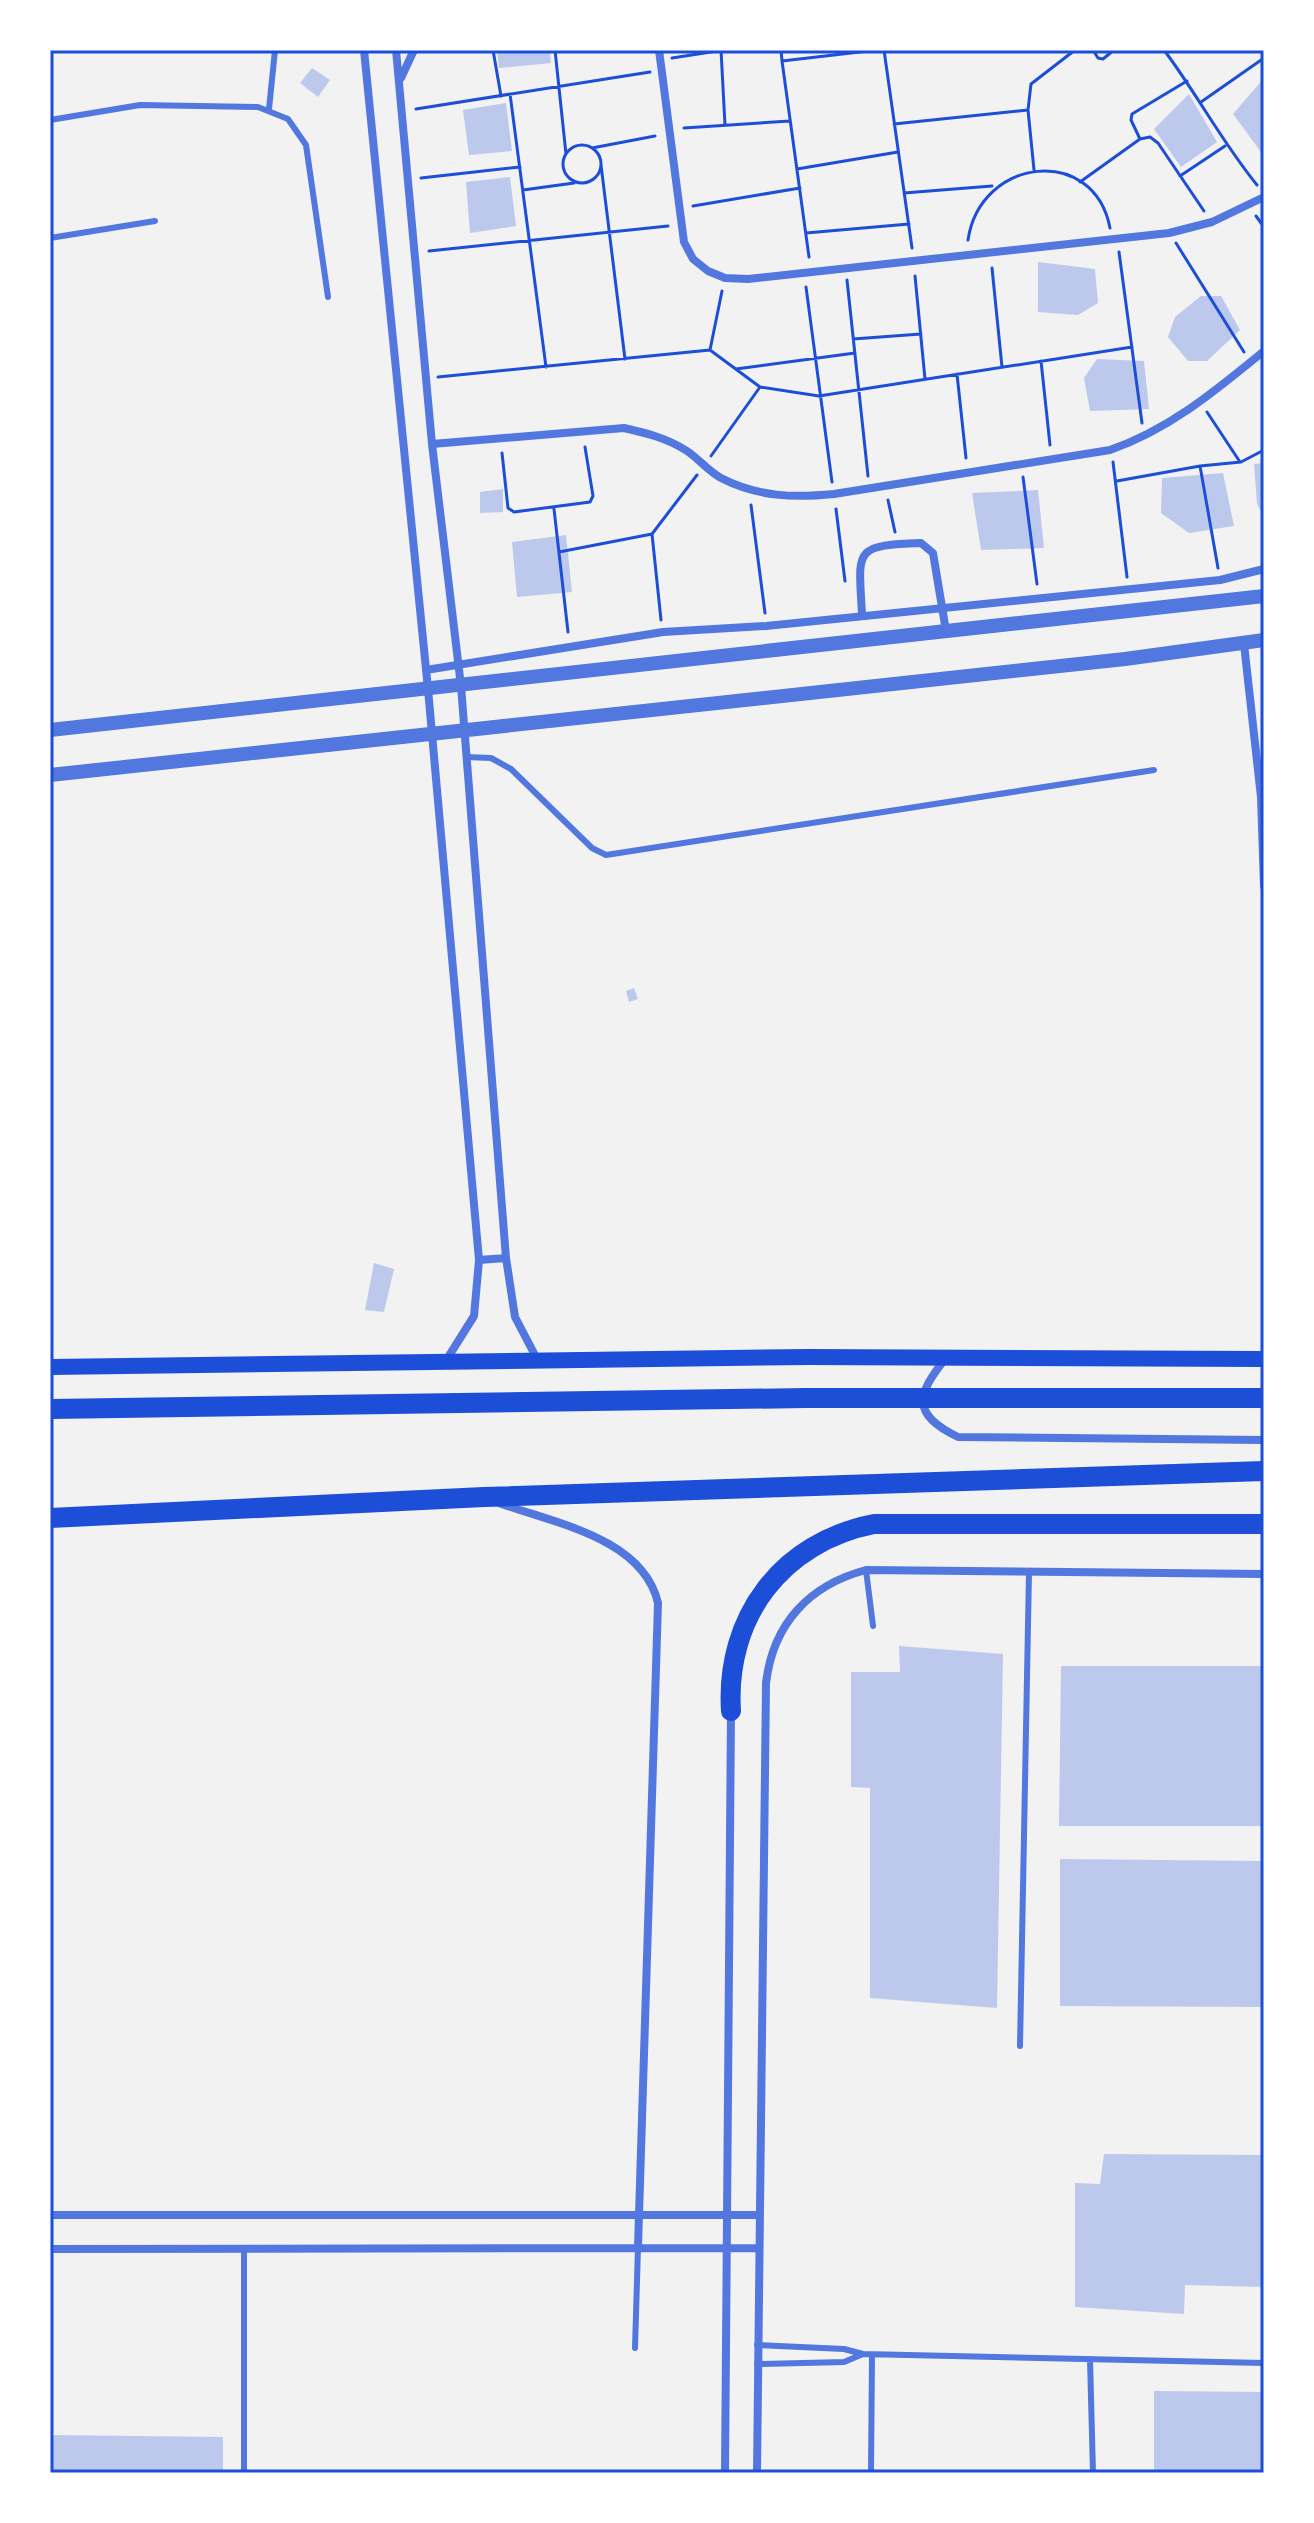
<svg xmlns="http://www.w3.org/2000/svg" width="1314" height="2523" viewBox="0 0 1314 2523" font-family="'Alegreya Sans',sans-serif">
<style>
.building{fill:#bdc9ec}
.lines{fill:none;stroke-linecap:round;stroke-linejoin:round}
.path{stroke:#1d4ed8;stroke-width:3}
.service{stroke:#5277de;stroke-width:6}
.minor{stroke:#5277de;stroke-width:8}
.tertiary{stroke:#5277de;stroke-width:14}
.secondary{stroke:#1d4ed8;stroke-width:16}
.trunk{stroke:#1d4ed8;stroke-width:20}
.neatline{fill:none;stroke:#1d4ed8;stroke-width:3}
</style>
<rect width="100%" height="100%" fill="#f2f2f2"/>
<path class="building" d="M497,50H550L551,63L499,68Z
M312,68L330,80L318,97L300,83Z
M1264,78V149L1261,152L1233,114Z
M1189,94L1217,142L1181,167L1154,129Z
M506,103L512,151L469,155L463,110Z
M510,177L516,226L470,233L466,182Z
M1038,262L1095,269L1098,303L1078,315L1038,312Z
M1201,296H1221L1240,330L1207,361H1188L1168,337L1175,317Z
M1097,359L1144,361L1149,409L1090,411L1084,378Z
M1264,463V517L1257,504L1254,464Z
M1223,473L1234,526L1189,533L1161,513L1162,478Z
M503,489V512L480,513V492Z
M1038,490L1044,548L981,550L972,493Z
M566,535L572,592L517,597L512,542Z
M634,988L638,999L629,1002L626,991Z
M374,1263L394,1269L384,1312L365,1310Z
M899,1646L1003,1654L997,2008L870,1998V1788L851,1787V1672H900Z
M1061,1666H1264V1826H1059Z
M1060,1859L1264,1861V2007L1060,2006Z
M1104,2154L1264,2155V2287L1185,2285L1184,2314L1075,2307V2183L1100,2184Z
M1154,2391L1264,2392V2473H1154Z
M50,2435L223,2437V2473H50Z"/>
<g class="lines">
<path class="path" d="M493,50L501,96
M555,50L566,154
M721,50L725,125
M781,50L782,61L877,50
M884,50L912,248
M1093,50L1098,58L1103,59L1114,50
M1164,50C1197,94 1222,142 1257,185
M672,58L724,50
M782,61L809,257
M510,94L546,367
M1201,102L1264,58
M416,109L650,72
M894,124L1028,110
M684,128L790,121
M1140,139L1131,120L1132,114L1187,81
M563 164a19 19 0 1 1 38 0a19 19 0 1 1-38 0Z
M592,148L655,136
M601,165L625,359
M797,169L898,152
M1034,170L1028,110L1031,84L1075,50
M1180,176L1225,146
M421,178L520,167
M1080,182L1140,139L1150,137L1158,143L1204,211
M523,190L574,183
M904,193L992,186
M693,206L800,188
M1256,216L1264,227
M806,233L909,224
M968,240C980,157 1094,144 1110,228
M1176,243L1244,352
M429,251L668,226
M1119,252L1142,423
M992,268L1002,367
M915,276L925,379
M847,280L868,476
M806,287L832,482
M853,339L921,334
M710,350L722,291
M1041,361L1050,445
M736,369L855,353
M957,374L966,458
M438,377L710,350L760,387L819,396L1132,347
M1207,412L1240,462
M502,453L508,508L514,512L590,502L593,496L585,447
M711,456L760,387
M1113,462L1127,577
M1200,466L1218,568
M1023,477L1037,584
M1117,481L1200,466L1241,462L1264,450
M888,500L895,532
M751,505L765,613
M554,509L568,632
M836,509L845,581
M559,552L652,534
M661,620L652,534L697,475"/>
<path class="service" d="M269,109L275,50
M50,120L140,105L258,107L288,119L306,145L328,297
M50,238L155,221
M466,757L491,758L511,769L592,848L606,855L1154,770
M866,1570L873,1626
M1020,2046L1029,1572
M757,2345L844,2349L863,2354L1264,2363
M635,2348L638,2247
M1090,2359L1093,2473
M757,2364L844,2362L863,2354
M244,2473V2250
M871,2473L872,2355"/>
<path class="minor" d="M364,50L428,689L479,1260L474,1316L447,1359
M396,50L432,444L461,686L506,1258L515,1317L537,1359
M659,50L684,242L693,259L708,271L725,278L748,279L1169,233L1212,222L1264,197
M401,78L414,50
M432,444L624,428C646,433 667,438 687,451C699,459 708,471 721,478C758,497 794,498 834,494L1110,450C1170,429 1215,391 1264,351
M862,615C859,551 851,545 921,543L933,553L946,631
M1244,644L1261,797L1264,886
M426,670L663,632L766,626L1220,580L1264,569
M479,1260L506,1258
M946,1358C916,1395 911,1414 958,1437L1264,1440
M499,1503C554,1523 643,1538 658,1603L638,2247
M50,2215H759
M50,2249L759,2248
M725,2473L731,1712
M757,2473L766,1683C773,1624 809,1585 866,1570L1264,1574"/>
<path class="tertiary" d="M50,730L1264,596
M50,775L1125,659L1264,640"/>
<path class="secondary" d="M50,1367L808,1357L1264,1359"/>
<path class="trunk" d="M50,1409L805,1398H1264
M50,1518L484,1497L1264,1471
M731,1711C725,1617 782,1542 874,1524H1264"/>
</g>
<rect width="1314" height="2523" fill="none" stroke="#ffffff" stroke-width="104"/>
<rect x="52" y="52" width="1210" height="2419" class="neatline"/>
</svg>
